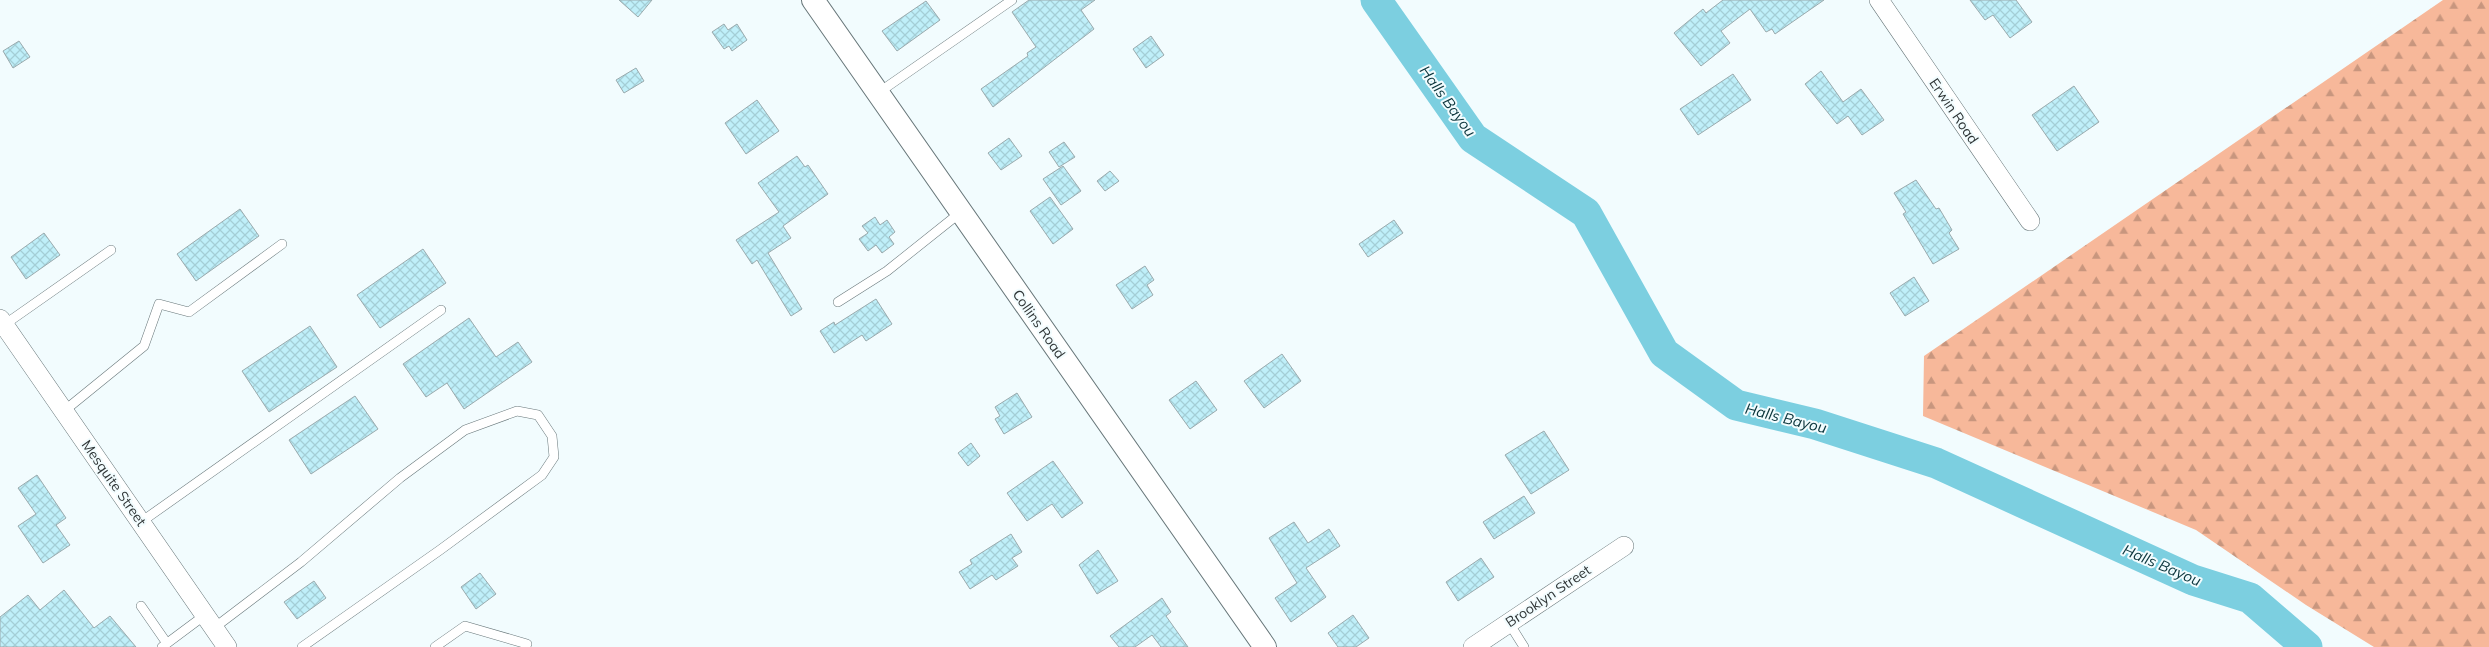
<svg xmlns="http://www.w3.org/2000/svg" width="2489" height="647" viewBox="0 0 2489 647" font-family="Mulish,sans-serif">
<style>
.forest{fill:url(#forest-firs)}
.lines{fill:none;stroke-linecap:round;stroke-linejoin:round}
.river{stroke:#7ccfe0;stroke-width:31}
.building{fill:url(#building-cross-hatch);stroke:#9aaaad}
.service-casing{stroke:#68777a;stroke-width:10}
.minor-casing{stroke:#68777a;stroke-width:20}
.tertiary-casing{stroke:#68777a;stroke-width:24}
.service{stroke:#fff;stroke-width:9}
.minor{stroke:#fff;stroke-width:19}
.tertiary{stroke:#fff;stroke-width:22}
.labels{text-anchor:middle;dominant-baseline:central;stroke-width:4;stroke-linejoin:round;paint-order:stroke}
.street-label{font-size:14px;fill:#2f3536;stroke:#f2fcfe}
.water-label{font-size:15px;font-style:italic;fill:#0a343b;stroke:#f2fcfe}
</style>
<defs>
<pattern id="forest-firs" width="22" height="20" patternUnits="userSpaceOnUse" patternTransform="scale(1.25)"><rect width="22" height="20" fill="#f7b89a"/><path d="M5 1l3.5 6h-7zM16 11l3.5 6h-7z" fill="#c8967e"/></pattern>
<pattern id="building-cross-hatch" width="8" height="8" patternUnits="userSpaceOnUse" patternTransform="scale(1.25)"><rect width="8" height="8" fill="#bfeff9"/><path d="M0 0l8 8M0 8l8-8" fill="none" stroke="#a4ced6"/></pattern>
</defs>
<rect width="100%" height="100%" fill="#f2fcfe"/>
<path class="forest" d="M2443,0H2489V647H2374L2306,605L2196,530L1923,416L1924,356Z"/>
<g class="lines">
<path class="river" d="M1376,0L1473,138L1586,213L1664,353L1736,405L1815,424L1936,463L2193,580L2250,598L2307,647"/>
</g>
<path class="building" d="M619,0H652L638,17Z
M1029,0H1095L1081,10L1094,29L993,107L981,89L1028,56L1027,53L1036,47L1012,12Z
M1723,0H1824L1775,34L1772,29L1766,32L1750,9L1721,31L1730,43L1701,66L1674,33L1703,9L1706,13Z
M1970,0H2016L2032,22L2010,38L1993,15L1985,20Z
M926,1L940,20L897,51L882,31Z
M724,24L728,30L737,24L747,40L732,51L729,46L724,49L712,32Z
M1151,36L1164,55L1146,68L1133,49Z
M19,41L30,57L13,68L3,51Z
M636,68L644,81L624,93L616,80Z
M1821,71L1843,102L1861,89L1884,120L1862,135L1848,116L1837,124L1805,84Z
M1733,74L1751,100L1698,135L1680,109Z
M2074,86L2099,122L2057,151L2032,115Z
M757,100L779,131L746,154L725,123Z
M1009,138L1022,156L1001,170L988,153Z
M1064,142L1075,157L1059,167L1049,152Z
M797,156L805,167L808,165L828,194L783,226L791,238L768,253L802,309L791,316L757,260L752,264L736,240L779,212L758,183Z
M1063,166L1081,191L1061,205L1043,179Z
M1110,171L1119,181L1105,191L1097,181Z
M1916,180L1936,209L1939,208L1952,230L1949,233L1959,249L1933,264L1903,214L1906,212L1894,193Z
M1050,197L1073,229L1053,244L1030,211Z
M240,209L259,236L196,281L177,254Z
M875,217L880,225L887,220L895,232L889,237L894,244L882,253L876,245L868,251L859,239L868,233L862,226Z
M1394,220L1403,233L1368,257L1359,244Z
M44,233L60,255L26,279L11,257Z
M423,249L446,283L380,328L357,295Z
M1145,266L1154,280L1147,285L1153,295L1132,309L1116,285Z
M1914,277L1929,301L1905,316L1890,293Z
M876,299L892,324L866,341L862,335L834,353L820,331L834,322L835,325Z
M469,318L496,357L518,342L532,362L464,409L447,383L426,397L403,364Z
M310,326L337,367L269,412L242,371Z
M1282,354L1301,381L1264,408L1244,381Z
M1196,381L1217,410L1190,429L1169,400Z
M1017,393L1032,417L1004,434L995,419L1000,416L995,407Z
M355,396L378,429L311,474L289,440Z
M1544,431L1569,470L1531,494L1505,455Z
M971,443L980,456L968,466L958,453Z
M1053,461L1083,503L1062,518L1052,504L1027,521L1007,493Z
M37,475L66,518L56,525L70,545L43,563L18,526L36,514L18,488Z
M1524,496L1535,513L1494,539L1483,522Z
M1294,522L1308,543L1329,529L1340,546L1306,568L1326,597L1291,622L1275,598L1297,583L1269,538Z
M1011,534L1022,552L1012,558L1018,566L996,580L992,575L970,589L959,572L972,564L970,560Z
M1098,550L1118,581L1097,594L1079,565Z
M1481,558L1494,577L1458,601L1446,582Z
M480,573L496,594L476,609L461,587Z
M314,581L326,598L297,619L284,602Z
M64,590L94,628L110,616L136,647H0V617L28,595L40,610Z
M1162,598L1171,612L1166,616L1188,647H1161L1152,635L1135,647H1119L1110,636Z
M1353,615L1369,638L1356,647H1338L1328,633Z"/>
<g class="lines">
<defs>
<path id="service" d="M878,93L1012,0
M838,302L887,271L961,212
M4,325L111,250
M64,411L144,346L159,304L189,312L282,244
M141,522L441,310
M141,606L166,642
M1509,623L1524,647
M214,628L301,562L400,478L465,430L517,411L538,415L552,436L554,457L542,475L440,550L302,647
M162,647L205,615
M435,647L465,626L527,644"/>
<path id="minor" d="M1879,0L2030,221
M0,319L227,647
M1473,647L1624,546"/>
<path id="tertiary" d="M813,0L1265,647"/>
</defs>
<use href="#service" class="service-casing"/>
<use href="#minor" class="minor-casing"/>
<use href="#tertiary" class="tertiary-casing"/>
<use href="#service" class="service"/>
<use href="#minor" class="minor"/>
<use href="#tertiary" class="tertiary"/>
</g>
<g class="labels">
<g class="street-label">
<text transform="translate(1954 111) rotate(56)">Erwin Road</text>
<text transform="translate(1039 324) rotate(55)">Collins Road</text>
<text transform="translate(114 483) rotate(55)">Mesquite Street</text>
<text transform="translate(1548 596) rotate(-34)">Brooklyn Street</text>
</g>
<g class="water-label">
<text transform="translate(1448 101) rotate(54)">Halls Bayou</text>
<text transform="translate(1786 418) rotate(14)">Halls Bayou</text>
<text transform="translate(2162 565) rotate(23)">Halls Bayou</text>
</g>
</g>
</svg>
